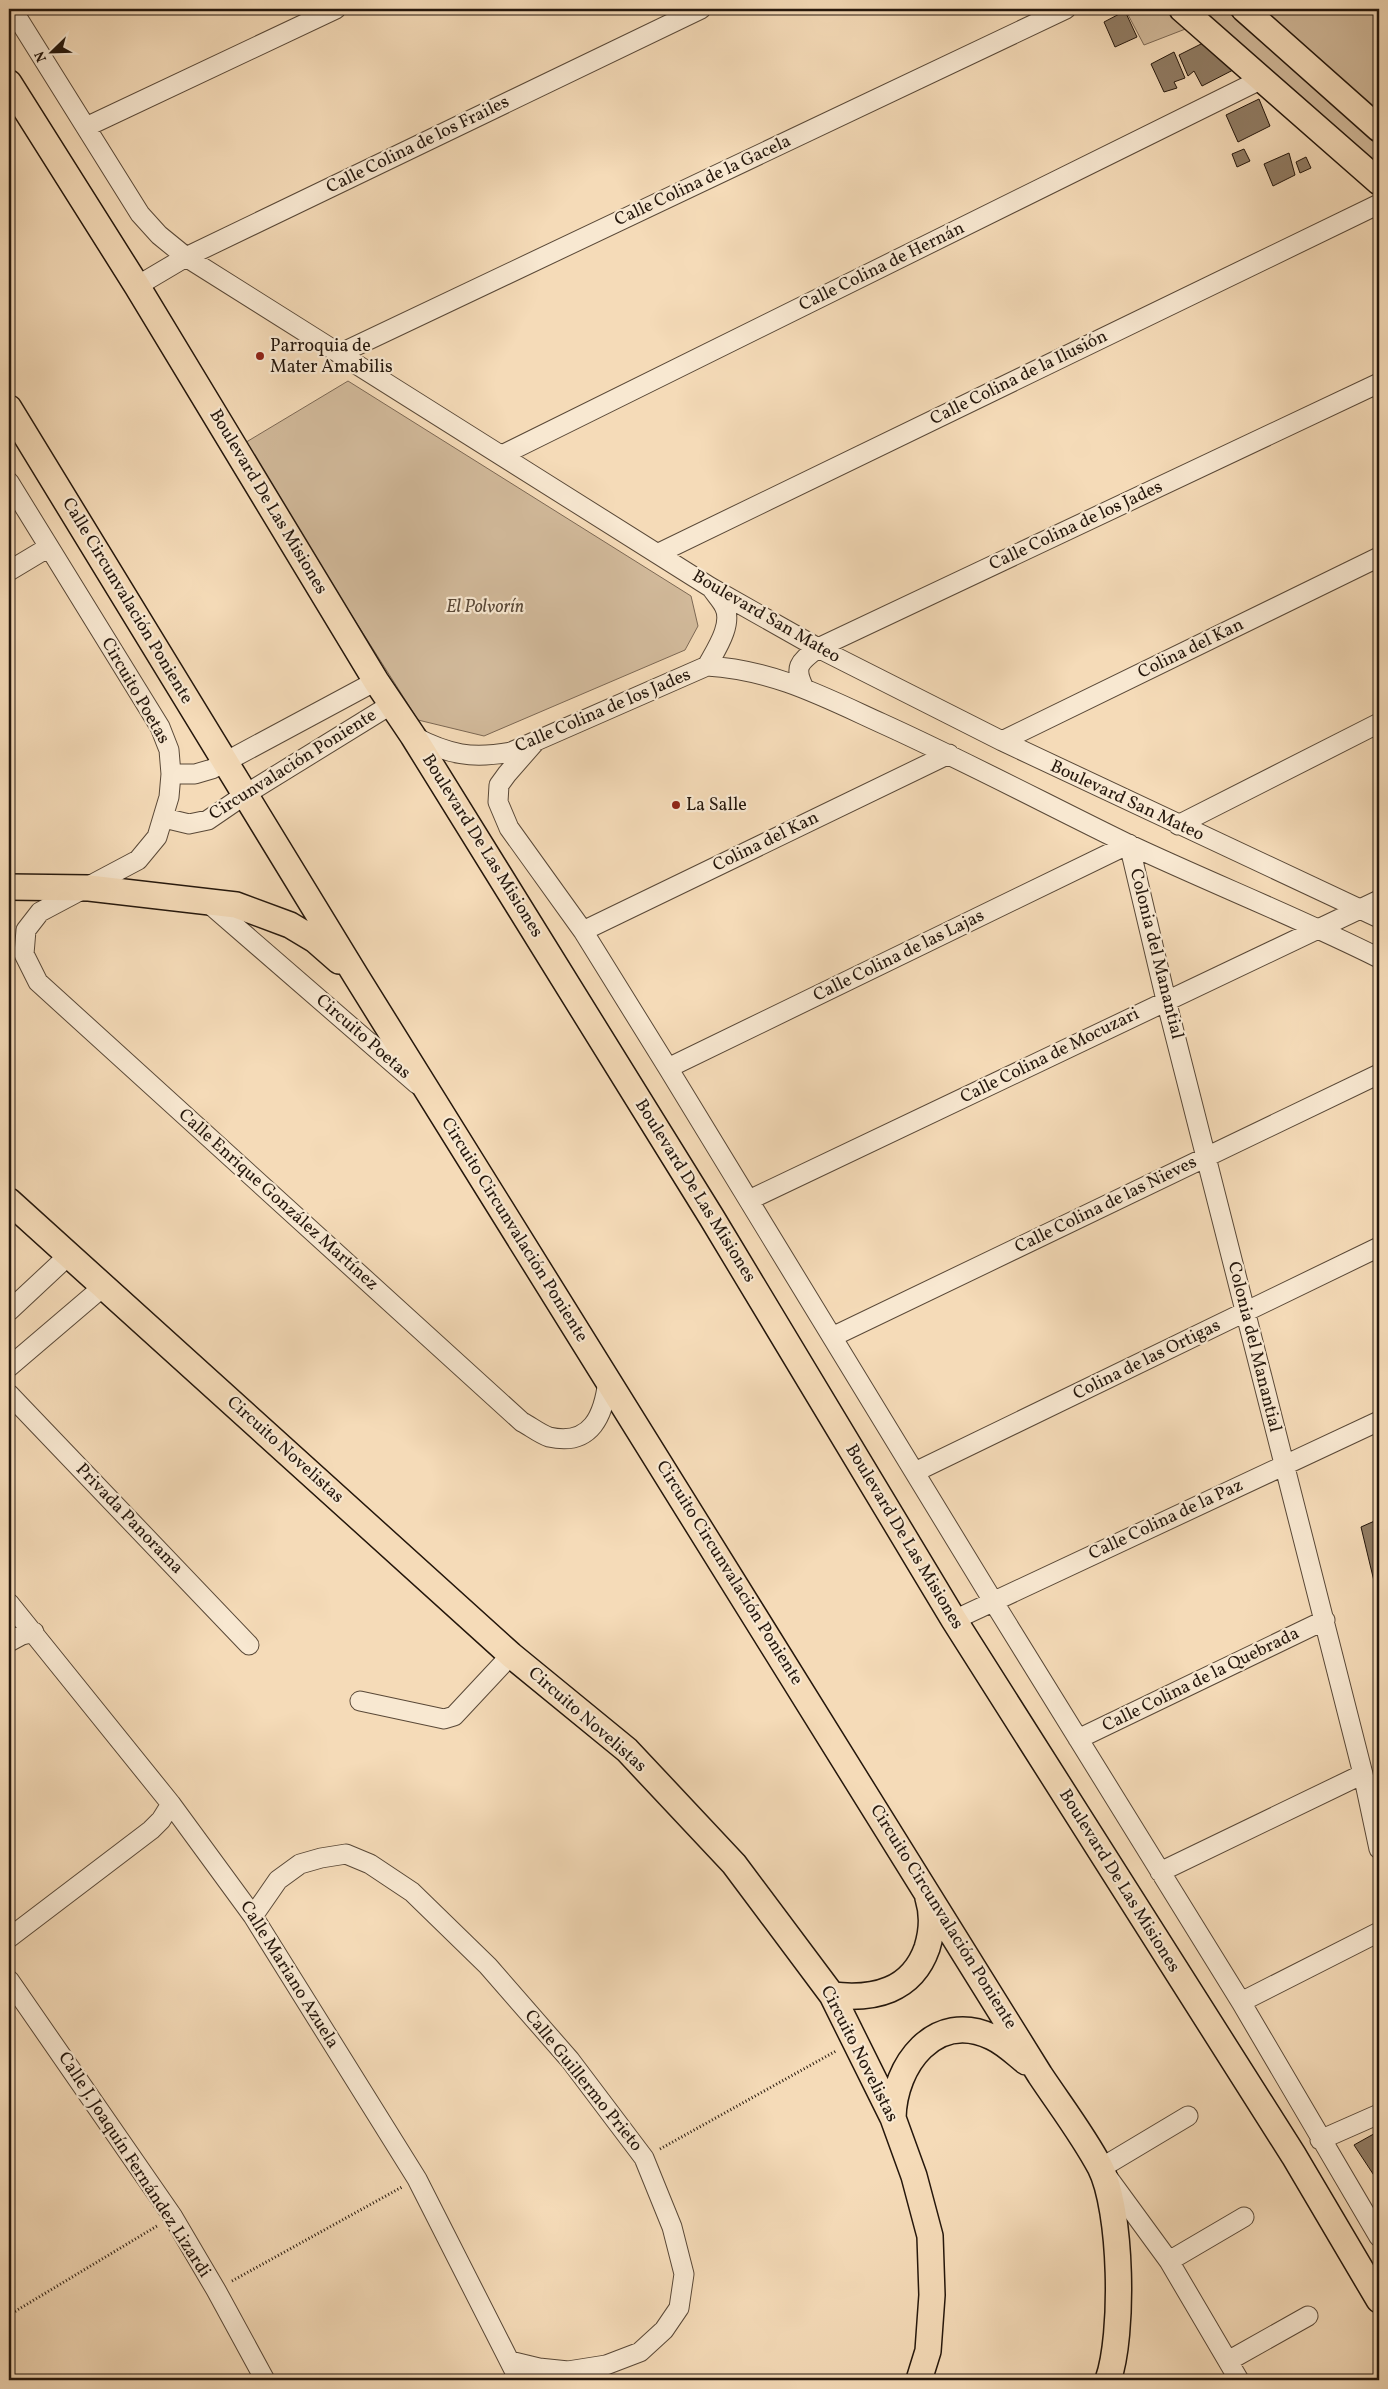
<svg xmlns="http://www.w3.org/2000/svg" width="1388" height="2389" viewBox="0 0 1388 2389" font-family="Vollkorn,serif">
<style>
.green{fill:#d2ba9b;stroke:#7c6854}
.building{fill:#917d65;stroke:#25170c}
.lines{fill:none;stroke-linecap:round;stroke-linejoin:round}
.minor-casing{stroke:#594837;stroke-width:21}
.major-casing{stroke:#25170c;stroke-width:28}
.path{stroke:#25170c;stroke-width:3;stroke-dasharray:1 2.5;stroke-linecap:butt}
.minor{stroke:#f8e8d1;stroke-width:19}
.major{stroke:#f5dbb8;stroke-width:25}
.poi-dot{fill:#8f2418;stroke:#f8e8d1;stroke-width:2}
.labels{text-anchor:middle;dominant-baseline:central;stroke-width:4.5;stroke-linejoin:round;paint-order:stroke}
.street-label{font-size:18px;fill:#25170c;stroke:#f8e8d1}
.poi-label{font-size:18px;fill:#25170c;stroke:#f8e8d1;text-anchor:start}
.park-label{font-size:18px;font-style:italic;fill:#594837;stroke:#f8e8d1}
</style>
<rect width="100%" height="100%" fill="#f5dbb8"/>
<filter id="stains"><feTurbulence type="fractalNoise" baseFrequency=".004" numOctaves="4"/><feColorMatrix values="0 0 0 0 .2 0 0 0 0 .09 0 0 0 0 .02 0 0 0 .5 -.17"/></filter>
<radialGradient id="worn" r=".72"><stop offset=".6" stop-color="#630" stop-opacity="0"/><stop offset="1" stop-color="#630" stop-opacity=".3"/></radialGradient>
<path class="green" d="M1125,9H1166L1188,28L1144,45Z
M1201,9H1224L1379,144V167Z
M1257,9H1379V116Z
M348,381L691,596L698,626L685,650L484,736L418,720L243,444Z"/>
<path class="building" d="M1125,11L1137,37L1115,47L1104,22Z
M1203,43L1235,69L1202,86L1194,71L1188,76L1179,55Z
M1174,52L1185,78L1174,82L1177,88L1164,92L1151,64Z
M1259,99L1270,126L1238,142L1226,115Z
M1244,149L1250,161L1237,167L1232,154Z
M1289,153L1295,175L1273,186L1264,164Z
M1306,157L1311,168L1300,173L1296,162Z
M1379,1519V1602L1361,1527Z
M1379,2131V2183L1354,2145Z"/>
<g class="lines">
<defs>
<path id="minor" d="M12,9L140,214L159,235L186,257L710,587L818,648L1002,741L1379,918
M86,127L336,9
M137,286L186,257L701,9
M341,353L1066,9
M502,455L1262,79
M9,482L160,727L169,750L171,774L169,797L157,837L138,860L40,912L26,930L24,954L38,982L522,1422C530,1426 540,1434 549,1437C592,1447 604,1414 608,1380
M659,553L1379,204
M9,571L49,547
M707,666C773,670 822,696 881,723C965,761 1046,804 1128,844C1211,883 1297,917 1379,958
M804,688C793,666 800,662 818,648L1379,383
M413,736C449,755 472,759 511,752L707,666C715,651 734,624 724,606C721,600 716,595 712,589
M1002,741L1379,557
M535,742L507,774L499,785L498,802L509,828L583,931L668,1068L993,1601L1241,2002L1379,2237
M171,774H195L212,769L376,681
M164,818L189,824L208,820L246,794L392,704
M1178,825L1379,723
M205,900L417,1084
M583,931L949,754
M668,1068L1129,844L1166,1000L1363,1774L1379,1849
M749,1200L1379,900
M9,1311L69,1255
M832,1337L1379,1074
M9,1367L104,1286
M9,1394L249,1645
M915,1472L1379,1247
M9,1603L171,1804L253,1916L417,2179L519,2380
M954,1620L1379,1421
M9,1642L22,1635L34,1632
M360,1701L444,1719L454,1716L511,1655
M1078,1739L1325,1620
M1160,1872L1363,1774
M253,1916L278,1880L300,1864L321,1858L346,1854L370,1864L412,1892L488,1966L570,2060L644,2158L672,2227L684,2274L679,2308L664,2330L640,2352L606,2365L568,2371L539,2368L510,2361
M9,1938L151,1830L161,1820L171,1804
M9,1980L173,2217L216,2290L265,2380
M1241,2002L1379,1932
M1188,2116L1101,2168L1169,2261L1239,2380
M1320,2140L1379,2114
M1169,2261L1244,2217
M1228,2361L1308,2316"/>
<path id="major" d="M1182,9L1379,182
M1244,9L1379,129
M9,83L137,286L376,681L413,736L712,1218L954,1620L1294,2156L1379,2300
M9,408L356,976L1040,2075C1060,2105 1083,2135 1100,2167C1122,2210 1124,2335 1108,2380
M9,887L89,888L236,905L290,925L315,940L339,961
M9,1201L511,1655L627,1750L734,1864L832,1995L893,2118L914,2176L930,2236L932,2295L928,2351L919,2380
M832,1995C874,2000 912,1991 927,1948C932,1932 933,1914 928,1898
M893,2118C894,2065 935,2010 992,2037C1005,2043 1015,2053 1026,2062"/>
</defs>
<use href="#minor" class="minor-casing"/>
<use href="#major" class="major-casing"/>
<path class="path" d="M660,2149L836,2051
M232,2281L402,2187
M9,2315L157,2226"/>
<use href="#minor" class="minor"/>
<use href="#major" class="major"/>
</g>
<g class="poi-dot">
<circle cx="260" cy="356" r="5"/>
<circle cx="676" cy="805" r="5"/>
</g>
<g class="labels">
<g class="street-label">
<text transform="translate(418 145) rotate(-26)">Calle Colina de los Frailes</text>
<text transform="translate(703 181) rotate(-25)">Calle Colina de la Gacela</text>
<text transform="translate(882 267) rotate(-26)">Calle Colina de Hernán</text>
<text transform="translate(1019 378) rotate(-26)">Calle Colina de la Ilusión</text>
<text transform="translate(268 502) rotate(59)">Boulevard De Las Misiones</text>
<text transform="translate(1076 526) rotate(-25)">Calle Colina de los Jades</text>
<text transform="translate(127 601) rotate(59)">Calle Circunvalación Poniente</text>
<text transform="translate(766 617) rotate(30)">Boulevard San Mateo</text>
<text transform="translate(1191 649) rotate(-26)">Colina del Kan</text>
<text transform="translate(135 691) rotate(60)">Circuito Poetas</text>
<text transform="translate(603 711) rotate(-23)">Calle Colina de los Jades</text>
<text transform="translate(293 765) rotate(-32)">Circunvalación Poniente</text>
<text transform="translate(1127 801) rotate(25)">Boulevard San Mateo</text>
<text transform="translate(766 842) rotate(-26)">Colina del Kan</text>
<text transform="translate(482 846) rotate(58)">Boulevard De Las Misiones</text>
<text transform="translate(1156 954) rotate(76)">Colonia del Manantial</text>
<text transform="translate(899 956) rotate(-26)">Calle Colina de las Lajas</text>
<text transform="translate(363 1037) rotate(41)">Circuito Poetas</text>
<text transform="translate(1050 1056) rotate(-26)">Calle Colina de Mocuzari</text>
<text transform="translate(695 1191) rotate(58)">Boulevard De Las Misiones</text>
<text transform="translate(278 1200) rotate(42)">Calle Enrique González Martínez</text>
<text transform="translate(1106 1205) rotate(-26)">Calle Colina de las Nieves</text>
<text transform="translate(514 1230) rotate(58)">Circuito Circunvalación Poniente</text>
<text transform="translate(1254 1347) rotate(76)">Colonia del Manantial</text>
<text transform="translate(1147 1360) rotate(-26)">Colina de las Ortigas</text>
<text transform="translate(285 1450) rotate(42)">Circuito Novelistas</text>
<text transform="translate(129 1519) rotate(46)">Privada Panorama</text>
<text transform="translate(1166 1520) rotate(-25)">Calle Colina de la Paz</text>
<text transform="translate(904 1537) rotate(59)">Boulevard De Las Misiones</text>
<text transform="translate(729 1573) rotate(58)">Circuito Circunvalación Poniente</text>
<text transform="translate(1201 1680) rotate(-26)">Calle Colina de la Quebrada</text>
<text transform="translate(587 1720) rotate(41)">Circuito Novelistas</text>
<text transform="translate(1119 1881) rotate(58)">Boulevard De Las Misiones</text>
<text transform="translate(943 1917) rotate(58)">Circuito Circunvalación Poniente</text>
<text transform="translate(289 1975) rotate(58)">Calle Mariano Azuela</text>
<text transform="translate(859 2054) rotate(63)">Circuito Novelistas</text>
<text transform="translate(583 2081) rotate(51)">Calle Guillermo Prieto</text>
<text transform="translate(134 2165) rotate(57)">Calle J. Joaquín Fernández Lizardi</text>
</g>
<g class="poi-label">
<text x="270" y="346">Parroquia de<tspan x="270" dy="21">Mater Amabilis</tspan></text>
<text x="686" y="805">La Salle</text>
</g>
<g class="park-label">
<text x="485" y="607">El Polvorín</text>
</g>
</g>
<rect width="1388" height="2389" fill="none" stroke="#f5dbb8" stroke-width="30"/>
<rect x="10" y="10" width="1368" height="2369" fill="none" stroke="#25170c" stroke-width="2.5"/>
<rect x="15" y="15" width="1358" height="2359" fill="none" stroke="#25170c"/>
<g transform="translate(52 52) rotate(247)" stroke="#f8e8d1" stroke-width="4" paint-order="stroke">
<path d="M0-4L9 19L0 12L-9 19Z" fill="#25170c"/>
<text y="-8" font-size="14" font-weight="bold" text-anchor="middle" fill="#25170c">N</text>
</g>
<rect width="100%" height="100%" filter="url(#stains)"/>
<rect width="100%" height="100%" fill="url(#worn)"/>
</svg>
